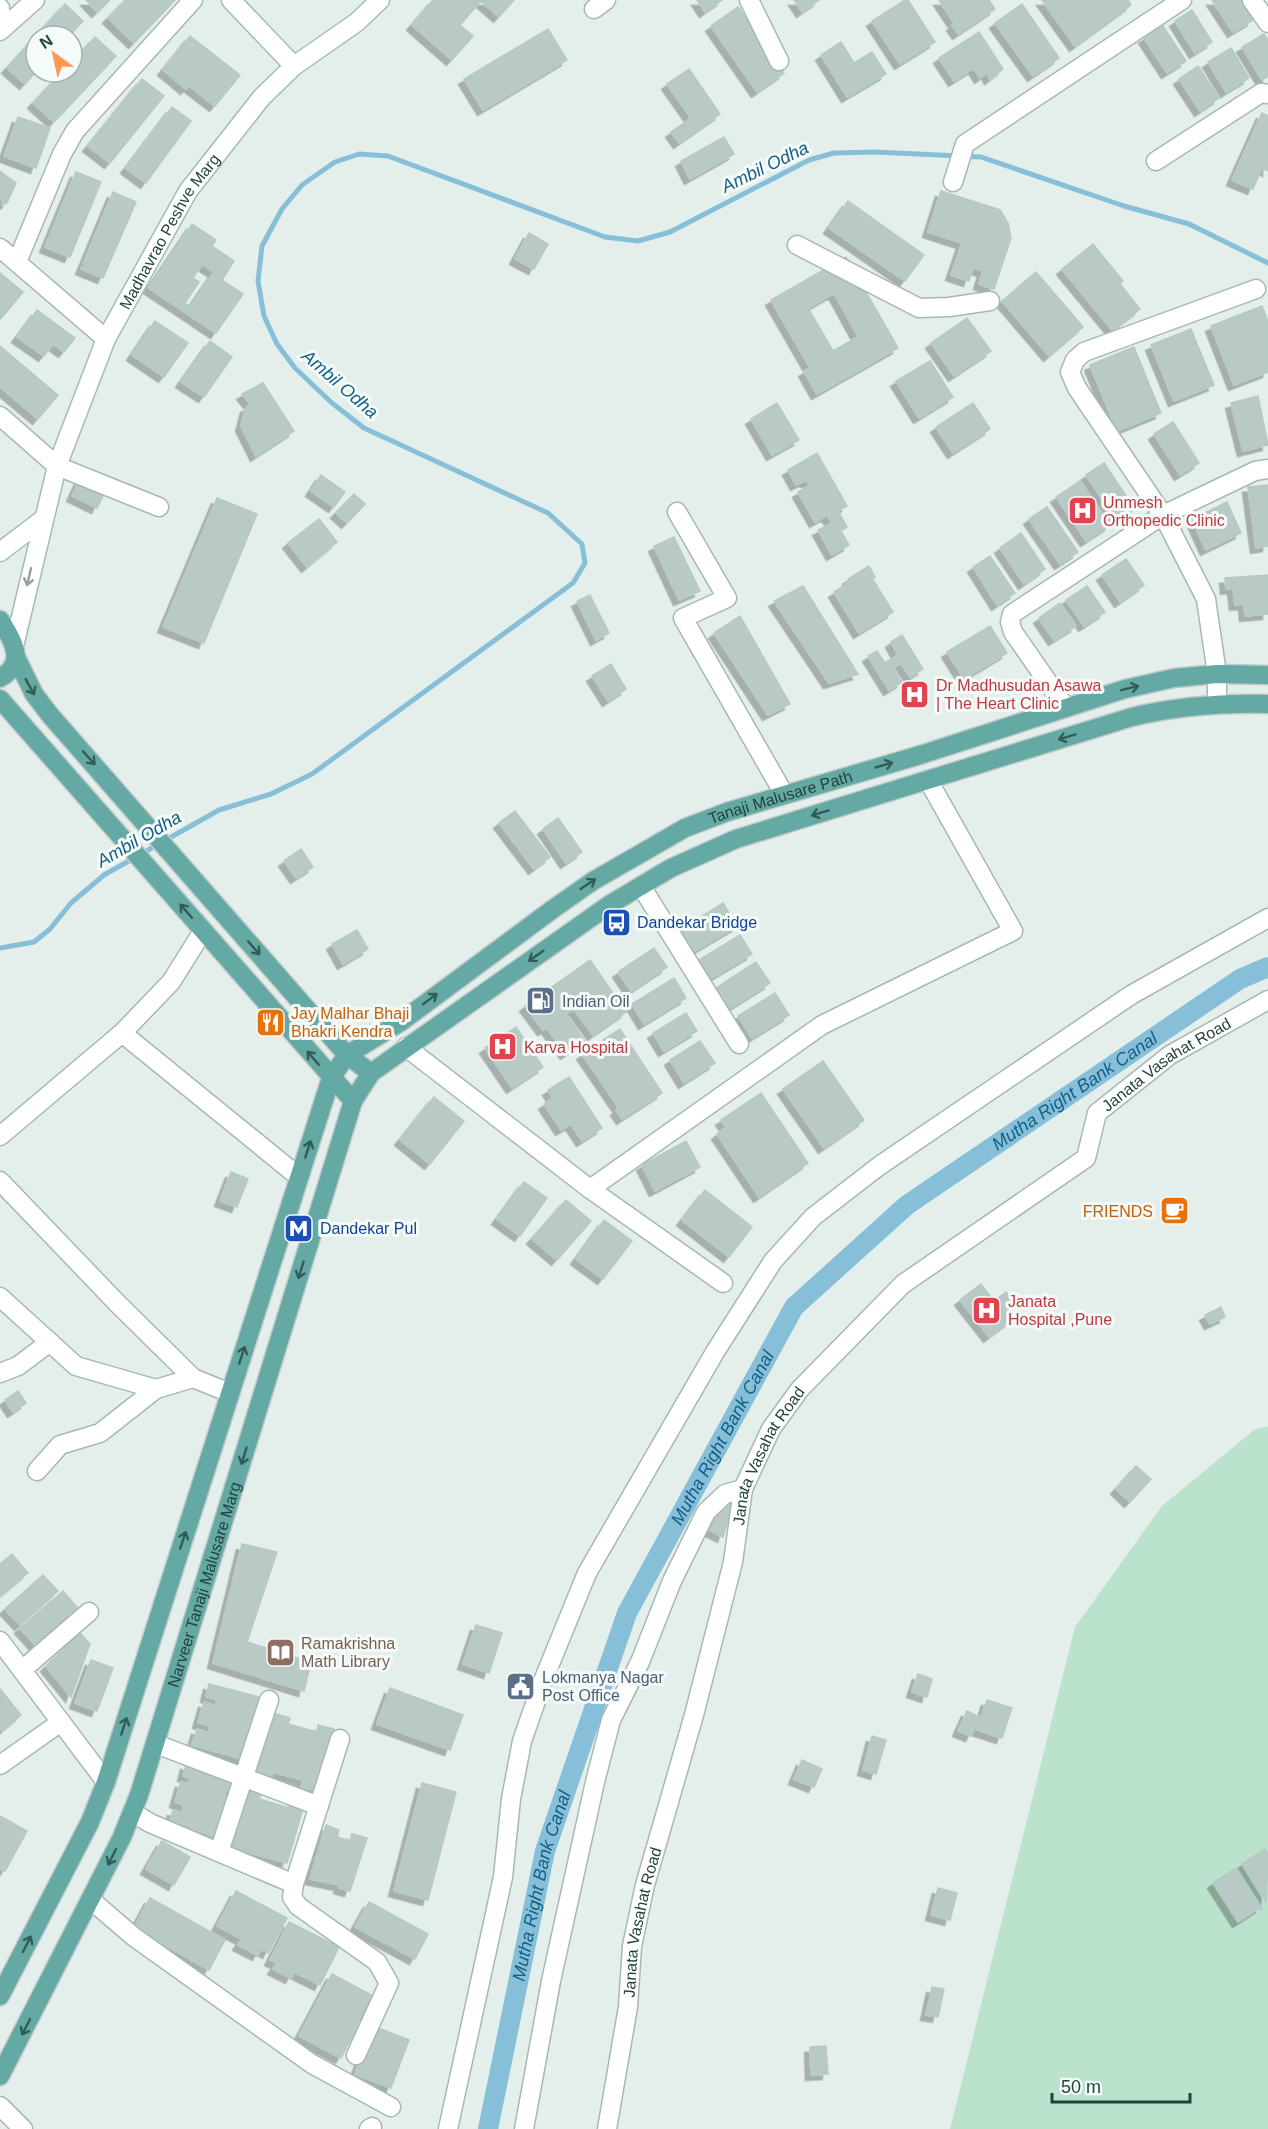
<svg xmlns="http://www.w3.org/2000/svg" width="1268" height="2129" viewBox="0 0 1268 2129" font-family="Helvetica,sans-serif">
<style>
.green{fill:#bbe2cc}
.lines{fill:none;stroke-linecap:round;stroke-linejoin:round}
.stream{stroke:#87bfd9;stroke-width:5}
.canal{stroke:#87bfd9;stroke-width:20}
.building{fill:#b9cac6;stroke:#b5cac5;stroke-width:1.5;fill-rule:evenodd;filter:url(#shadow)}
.street-casing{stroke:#a6b8b5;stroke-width:21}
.secondary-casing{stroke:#a1bcb7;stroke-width:21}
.primary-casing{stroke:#c1cac9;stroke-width:21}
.street{stroke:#fff;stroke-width:18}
.secondary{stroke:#fff;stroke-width:18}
.primary{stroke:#64a9a3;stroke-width:18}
.oneway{stroke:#90a19f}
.oneway2{stroke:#325c58}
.labels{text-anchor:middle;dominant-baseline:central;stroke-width:6;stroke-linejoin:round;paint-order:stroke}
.street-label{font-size:16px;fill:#21433f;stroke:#f5fbf9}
.health-label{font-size:16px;fill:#be3a42;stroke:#f5fbf9;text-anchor:start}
.transit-label{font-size:16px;fill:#164399;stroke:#f5fbf9;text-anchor:start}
.service-label{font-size:16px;fill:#4e5e75;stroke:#f5fbf9;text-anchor:start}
.food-label{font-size:16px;fill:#c56008;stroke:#f5fbf9;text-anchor:start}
.education-label{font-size:16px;fill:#785e54;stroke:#f5fbf9;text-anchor:start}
.water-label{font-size:18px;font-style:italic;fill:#146086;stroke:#f5fbf9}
</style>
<defs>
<filter id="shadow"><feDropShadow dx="-5.5" dy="5.5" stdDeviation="0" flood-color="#0004"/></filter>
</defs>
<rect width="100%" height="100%" fill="#e4efec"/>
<path class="green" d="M1268,1426V2129H950L1075,1627L1162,1506L1254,1430Z"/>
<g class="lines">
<path class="stream" d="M0,948L34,942L50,929L71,903L104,875L219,810L271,794L312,774L573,583L585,563L582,544L548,513L364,428L332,403L295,368L277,344L264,316L258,281L262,246L282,209L302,185L335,162L359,154L388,156L605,237L638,241L670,232L809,160L834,153L875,152L981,157L1124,206L1189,224L1268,263"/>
<path class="canal" id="s1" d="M488,2129L545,1851L627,1613L794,1307L907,1205L1240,979L1268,967"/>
</g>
<path class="building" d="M86,0H110L97,12Z
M125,0H175L134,43L108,18Z
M433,0H514L499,17L481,1L460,25L473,36L452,60L412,25Z
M697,0H722L705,12Z
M794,0H819L802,12Z
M905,0H908L935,42L900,64L872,21Z
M939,0H989L995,9L958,34L952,25L955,24Z
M1042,0H1128L1131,5L1075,46Z
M1212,0H1241L1253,20L1233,32Z
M65,4L83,21L69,36H36V72L25,84L7,68Z
M1022,4L1059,58L1033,76L995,23Z
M738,7L784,73L757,92L711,26Z
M1192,10L1212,42L1195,53L1175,21Z
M1163,26L1186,61L1167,73L1144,38Z
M548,29L567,60L483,110L464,79Z
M979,32L1003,69L990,79L987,73L980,78L974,68L954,81L939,58Z
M1264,34L1268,40V76L1262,80L1242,47Z
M190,36L240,75L215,106L189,86L186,89L163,70Z
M95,37L116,56L54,122L33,103L62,72H72V62Z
M841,42L854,63L872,52L886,74L847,97L821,55Z
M1231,48L1249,78L1226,92L1208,62Z
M1198,66L1219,98L1200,111L1179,79Z
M689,69L720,114L679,143L671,132L691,118L667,84Z
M142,79L164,96L110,163L88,146Z
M172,107L191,121L146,183L126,168Z
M1262,113L1268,116V171L1262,168L1253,189L1232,180Z
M18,117L50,128L36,168L4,156Z
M724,137L734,154L690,179L681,161Z
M0,171L16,183L7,203L2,205Z
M76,172L101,182L70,257L45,247Z
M941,191L1000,210L1008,223L1011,238L994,289L979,284L983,271L973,268L969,281L951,275L962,243L928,232Z
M113,192L136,202L103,278L81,269Z
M848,201L924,255L905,281L829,228Z
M192,224L216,240L212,246L234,261L222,280L243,294L216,333L149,288ZM202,264L214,272L190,307L185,303L199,282L193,278Z
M529,233L548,244L534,269L515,259Z
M1093,244L1123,281L1120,284L1140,309L1112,330L1062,269Z
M846,257L898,348L817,394L804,371L810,368L771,300ZM834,293L858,337L833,351L808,308Z
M1036,272L1083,327L1049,356L1002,301Z
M0,273L23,292L3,316L0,314Z
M1262,306L1268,322V372L1234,385L1211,326Z
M37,310L75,338L64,352L53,344L44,356L17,337Z
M967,318L991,351L954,376L931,343Z
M155,321L188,343L164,377L132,355Z
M1191,329L1214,385L1174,401L1151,345Z
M210,341L232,357L204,397L181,382Z
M0,346L58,395L38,419L0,387Z
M1134,347L1161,413L1117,431L1090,365Z
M930,361L953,397L919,418L896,381Z
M263,383L294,431L256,456L241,426L246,407L251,405L242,394Z
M1258,396L1268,445L1243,451L1231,403Z
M777,403L799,440L772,455L751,419Z
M973,403L990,429L953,453L936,427Z
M1173,422L1199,463L1180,475L1154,434Z
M817,453L847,506L838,511L847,527L841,531L849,545L832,555L818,530L832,523L827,515L815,522L798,492L810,485L806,480L796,485L788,470Z
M1104,463L1135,509L1117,521L1086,475Z
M321,475L345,492L334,507L311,491Z
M80,479L106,490L97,508L72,496Z
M1080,481L1110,525L1086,541L1056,497Z
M1268,485V546L1256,548L1248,487Z
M354,494L365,504L347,523L336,513Z
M217,498L257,514L204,643L163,627Z
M1227,502L1241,533L1206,550L1192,519Z
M1047,507L1078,552L1060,564L1029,519Z
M319,519L337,542L307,567L288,543Z
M1021,533L1045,569L1024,584L1000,548Z
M674,537L700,591L679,600L654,546Z
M990,556L1015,593L997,605L973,567Z
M1126,559L1144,585L1120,602L1102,575Z
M869,566L875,577L872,578L893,612L859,633L834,592L850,582L848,579Z
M1268,575V614L1245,616L1244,604L1235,605L1233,588L1226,589L1225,578Z
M803,586L858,674L829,683L774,601Z
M1087,586L1105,612L1084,626L1066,600Z
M590,595L609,633L596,640L577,601Z
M1060,603L1076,626L1054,640L1039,618Z
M740,616L790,704L768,715L714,633Z
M990,626L1007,653L964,679L947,652Z
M902,635L923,669L910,677L901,663L893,668L902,682L889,690L868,656L877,651L885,663L898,655L891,642Z
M611,664L626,689L608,701L592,676Z
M515,811L550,857L534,869L499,823Z
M558,818L582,852L566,863L543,829Z
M301,849L313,867L296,878L284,861Z
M723,903L737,926L693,952L680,930Z
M357,930L368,949L343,964L332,944Z
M740,935L752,954L710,979L699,960Z
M654,948L667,967L631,991L618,972Z
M590,960L626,1012L593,1035L574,1009L566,1014L585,1041L566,1054L547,1028L543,1030L525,1006Z
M756,962L770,983L729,1009L716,988Z
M674,978L686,998L644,1024L632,1004Z
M775,993L789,1015L752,1038L738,1016Z
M686,1013L697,1031L664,1051L653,1033Z
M516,1027L543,1067L512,1088L485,1048Z
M620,1029L662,1093L622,1119L616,1110L619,1108L582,1054L595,1046L599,1053L608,1047L603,1040Z
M700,1041L715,1063L684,1083L670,1060Z
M823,1061L864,1120L824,1148L783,1089Z
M569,1077L602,1128L582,1141L571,1124L561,1130L544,1104L553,1098L548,1090Z
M761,1093L808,1163L759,1197L717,1134L726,1127L721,1120Z
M434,1097L464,1121L430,1164L400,1140Z
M686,1141L700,1167L655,1191L642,1165Z
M231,1172L248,1179L237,1207L220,1201Z
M524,1182L547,1198L520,1236L497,1219Z
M705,1190L752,1227L729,1257L682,1220Z
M566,1200L591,1221L557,1260L532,1239Z
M604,1220L632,1241L603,1279L576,1259Z
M981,1284L994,1301L1006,1292L1016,1306L1005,1315L1010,1321L989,1337L960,1300Z
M1221,1307L1225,1317L1210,1324L1205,1315Z
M18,1391L26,1403L13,1412L5,1400Z
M1136,1466L1151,1479L1130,1502L1116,1489Z
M723,1501L733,1505L723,1537L709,1530Z
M242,1544L277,1552L247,1642L311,1662L304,1691L213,1663Z
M12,1554L28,1573L0,1596V1564Z
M43,1575L58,1591L20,1625L5,1609Z
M63,1591L80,1611L38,1648L20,1628Z
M476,1625L502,1633L489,1673L463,1664Z
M80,1633L90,1644L71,1697L46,1666Z
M91,1660L113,1668L97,1711L75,1703Z
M918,1674L932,1679L927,1697L912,1692Z
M209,1684L263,1698L246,1760L192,1745L197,1729L209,1733L210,1726L198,1723L204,1702L216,1706L217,1700L206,1697Z
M390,1688L463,1715L450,1750L377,1724Z
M0,1689L21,1715L2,1731L0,1729Z
M987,1700L1012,1708L1002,1738L977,1730Z
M967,1711L980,1717L971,1736L958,1731Z
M273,1713L290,1718L288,1724L317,1732L318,1725L334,1729L317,1791L301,1787L303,1780L273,1772L271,1779L256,1775Z
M872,1736L886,1740L876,1774L863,1770Z
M802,1760L822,1769L814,1787L794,1779Z
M186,1764L238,1779L234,1792L226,1790L224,1796L230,1798L218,1838L170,1820L173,1810L182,1813L184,1805L175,1802L181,1782L188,1784L190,1778L183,1776Z
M422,1783L456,1792L428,1900L394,1891Z
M246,1789L261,1793L259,1799L289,1808L291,1801L304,1805L287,1863L229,1847Z
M0,1816L27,1831L5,1871L0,1869Z
M326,1825L339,1830L337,1837L350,1841L352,1834L367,1838L350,1891L339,1888L340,1885L310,1879Z
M162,1841L190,1857L174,1885L146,1869Z
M1265,1849L1268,1854L1266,1903L1242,1864Z
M1236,1868L1261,1907L1238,1922L1213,1883Z
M938,1888L957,1893L950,1920L931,1915Z
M236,1891L287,1918L268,1953L261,1949L258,1955L238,1945L242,1939L217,1926Z
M150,1898L225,1940L209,1970L134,1928Z
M369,1902L428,1934L415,1959L355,1927Z
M289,1922L339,1947L320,1985L294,1972L291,1978L273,1969L277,1963L270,1960Z
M332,1974L373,1996L341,2058L299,2036Z
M932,1987L944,1989L938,2017L926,2015Z
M373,2026L409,2040L391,2088L355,2074Z
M826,2046L828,2074L811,2075L810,2047Z"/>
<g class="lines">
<defs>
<g id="street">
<path d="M749,0L779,61"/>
<path d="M1252,0L1268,23"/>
<path d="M0,8V12"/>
<path d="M594,9L606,0"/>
<path d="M0,31L35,0"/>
<path d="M1156,161L1261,93L1268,94"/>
<path d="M953,182L965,144L1182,0"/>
<path d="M797,245L919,308L949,307L990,301"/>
<path d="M0,248L106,339"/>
<path d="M17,262L62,154L75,131L193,0"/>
<path d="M0,416L57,466L159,507"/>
<path d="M677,512L727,598L683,618L784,794"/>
<path d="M1217,703V674L1206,599L1163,515L1077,388L1070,372L1075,360L1084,352L1256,289"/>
<path d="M1065,707L1013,632L1010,622L1012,614L1163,515L1255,471L1268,469"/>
<path d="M641,886L739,1044"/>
<path d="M122,1033L299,1177"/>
<path d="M406,1047L590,1189L723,1283"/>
<path d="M0,1136L122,1033L171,982L203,931"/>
<path d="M0,1181L118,1304L193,1378L230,1393"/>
<path d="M590,1189L822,1025L1013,931L928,780"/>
<path d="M0,1297L76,1366L156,1389L193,1378"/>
<path d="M0,1373L18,1366L50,1342"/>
<path d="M37,1471L60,1445L100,1433L156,1389"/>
<path d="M0,1641L106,1782"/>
<path d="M22,1670L89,1612"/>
<path d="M340,1739L294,1884L292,1897L298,1906L377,1962L389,1983L356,2055"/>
<path d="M156,1744L319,1806"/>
<path d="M0,1765L61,1722"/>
<path d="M132,1812L150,1823L294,1884"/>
<path d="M219,1852L269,1700"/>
<path d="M91,1900L134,1937L312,2064L391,2107"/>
<path d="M0,2106L23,2129"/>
<path d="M369,2129L372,2127"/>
<path d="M448,2129L503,1877L511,1799L522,1741L543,1681L587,1573L715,1352L773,1261L813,1217L879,1166L1131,995L1268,918"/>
<path d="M524,2129L551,1981L595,1782L611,1720L640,1662L672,1581L706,1512L725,1494L743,1489"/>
<path id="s2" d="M607,2129L628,2007L632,1946L645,1885L694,1715L733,1562L743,1489L771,1429L800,1389L903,1284L1086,1158L1097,1113L1170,1055L1268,1000"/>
</g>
<g id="secondary">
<path d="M231,0L294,66"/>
<path d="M0,552L42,520"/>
<path id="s3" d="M15,642L57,466L106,339L188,191L262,97L294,66L357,22L380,0"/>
</g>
<g id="primary">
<path d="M0,620C13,640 27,663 0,678"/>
<path d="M16,657L34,694L50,715L347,1055L371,1073"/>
<path d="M0,699L353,1101"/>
<path id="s4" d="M0,1996L90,1822L106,1782L331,1078L347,1055L402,1021L553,909L593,881L685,828L727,812L920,755L1125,689L1174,678L1217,674L1268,675"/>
<path id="s5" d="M0,2076L122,1837L139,1795L353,1101L371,1073L609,905L671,868L736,839L1132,717C1178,706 1221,703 1268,704"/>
</g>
</defs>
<use href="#street" class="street-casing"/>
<use href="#secondary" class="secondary-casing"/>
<use href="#primary" class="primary-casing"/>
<use href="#street" class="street"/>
<use href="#secondary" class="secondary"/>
<use href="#primary" class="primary"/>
</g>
<defs><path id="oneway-shaft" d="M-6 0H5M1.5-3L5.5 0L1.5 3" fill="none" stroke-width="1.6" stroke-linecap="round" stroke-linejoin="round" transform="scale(1.5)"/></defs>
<use class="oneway" href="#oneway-shaft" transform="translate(29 577) rotate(103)"/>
<g class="oneway2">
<use href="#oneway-shaft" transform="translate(30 687) rotate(61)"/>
<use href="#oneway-shaft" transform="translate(1130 688) rotate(-14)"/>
<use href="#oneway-shaft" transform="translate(1067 737) rotate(163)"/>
<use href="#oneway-shaft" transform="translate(89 758) rotate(48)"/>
<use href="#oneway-shaft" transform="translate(884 765) rotate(-16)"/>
<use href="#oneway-shaft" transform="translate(820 813) rotate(163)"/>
<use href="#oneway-shaft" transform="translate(588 884) rotate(-34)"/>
<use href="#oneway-shaft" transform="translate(186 911) rotate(-131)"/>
<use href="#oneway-shaft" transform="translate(254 948) rotate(49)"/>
<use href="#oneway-shaft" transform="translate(536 956) rotate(145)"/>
<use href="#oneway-shaft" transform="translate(430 999) rotate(-37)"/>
<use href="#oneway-shaft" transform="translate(313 1058) rotate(-131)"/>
<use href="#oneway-shaft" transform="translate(308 1149) rotate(-72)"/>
<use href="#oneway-shaft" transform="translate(301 1270) rotate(107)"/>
<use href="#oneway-shaft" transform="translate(242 1355) rotate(-72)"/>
<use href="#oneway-shaft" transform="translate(244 1456) rotate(107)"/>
<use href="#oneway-shaft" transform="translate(183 1540) rotate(-72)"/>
<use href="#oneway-shaft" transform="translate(124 1726) rotate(-72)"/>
<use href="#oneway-shaft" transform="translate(112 1857) rotate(117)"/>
<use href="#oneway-shaft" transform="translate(27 1944) rotate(-63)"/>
<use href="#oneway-shaft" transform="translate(26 2027) rotate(117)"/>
</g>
<defs>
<symbol id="hospital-square" viewBox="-11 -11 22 22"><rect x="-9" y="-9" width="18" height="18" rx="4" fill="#e0444e" stroke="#f5fbf9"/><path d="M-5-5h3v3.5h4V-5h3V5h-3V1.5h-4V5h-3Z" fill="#fff"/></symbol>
<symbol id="bus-square" viewBox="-11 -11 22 22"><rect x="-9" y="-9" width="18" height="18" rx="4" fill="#1a4fb4" stroke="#f5fbf9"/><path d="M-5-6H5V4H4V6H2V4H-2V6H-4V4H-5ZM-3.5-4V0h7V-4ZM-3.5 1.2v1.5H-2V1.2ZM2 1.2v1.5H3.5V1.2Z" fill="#fff"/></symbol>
<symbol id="fuel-square" viewBox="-11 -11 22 22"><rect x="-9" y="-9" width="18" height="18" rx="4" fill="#5c6f8a" stroke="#f5fbf9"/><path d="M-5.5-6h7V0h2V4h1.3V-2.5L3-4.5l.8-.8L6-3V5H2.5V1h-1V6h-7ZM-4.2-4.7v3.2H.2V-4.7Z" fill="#fff"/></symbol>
<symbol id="restaurant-square" viewBox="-11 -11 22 22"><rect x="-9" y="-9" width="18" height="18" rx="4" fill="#e8710a" stroke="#f5fbf9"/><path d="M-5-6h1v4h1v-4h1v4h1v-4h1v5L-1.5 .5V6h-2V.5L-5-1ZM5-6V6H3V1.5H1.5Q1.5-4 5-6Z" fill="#fff"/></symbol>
<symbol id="cafe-square" viewBox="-11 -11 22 22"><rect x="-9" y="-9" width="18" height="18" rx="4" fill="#e8710a" stroke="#f5fbf9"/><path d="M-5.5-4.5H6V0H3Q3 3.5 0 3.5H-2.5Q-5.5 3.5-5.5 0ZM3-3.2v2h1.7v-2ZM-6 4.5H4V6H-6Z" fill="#fff"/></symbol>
<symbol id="metro-square" viewBox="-11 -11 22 22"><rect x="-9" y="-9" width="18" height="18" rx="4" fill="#1a4fb4" stroke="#f5fbf9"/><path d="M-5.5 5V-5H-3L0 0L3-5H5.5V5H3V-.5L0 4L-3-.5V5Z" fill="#fff"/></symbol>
<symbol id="library-square" viewBox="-11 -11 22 22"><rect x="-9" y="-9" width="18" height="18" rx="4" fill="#8d6e63" stroke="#f5fbf9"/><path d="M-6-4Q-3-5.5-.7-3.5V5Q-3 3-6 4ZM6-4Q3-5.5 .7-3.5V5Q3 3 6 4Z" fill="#fff"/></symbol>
<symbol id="civic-square" viewBox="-11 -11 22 22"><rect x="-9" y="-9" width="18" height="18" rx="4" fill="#5c6f8a" stroke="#f5fbf9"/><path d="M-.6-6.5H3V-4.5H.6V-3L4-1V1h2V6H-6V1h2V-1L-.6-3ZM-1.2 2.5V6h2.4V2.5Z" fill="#fff"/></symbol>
</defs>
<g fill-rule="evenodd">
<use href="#hospital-square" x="1066" y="494" width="33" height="33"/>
<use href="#hospital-square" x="898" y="678" width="33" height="33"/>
<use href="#bus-square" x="600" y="906" width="33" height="33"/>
<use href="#fuel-square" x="524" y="984" width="33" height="33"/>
<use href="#restaurant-square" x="254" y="1006" width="33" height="33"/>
<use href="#hospital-square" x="486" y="1030" width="33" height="33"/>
<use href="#cafe-square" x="1158" y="1194" width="33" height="33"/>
<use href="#metro-square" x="282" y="1212" width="33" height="33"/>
<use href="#hospital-square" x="970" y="1294" width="33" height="33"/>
<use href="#library-square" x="264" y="1636" width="33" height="33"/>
<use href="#civic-square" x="504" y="1670" width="33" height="33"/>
</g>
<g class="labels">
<g class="street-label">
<text stroke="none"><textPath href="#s3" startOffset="442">Madhavrao Peshve Marg</textPath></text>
<text stroke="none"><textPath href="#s4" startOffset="1514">Tanaji Malusare Path</textPath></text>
<text stroke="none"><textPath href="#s2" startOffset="1272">Janata Vasahat Road</textPath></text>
<text stroke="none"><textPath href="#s2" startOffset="696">Janata Vasahat Road</textPath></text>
<text stroke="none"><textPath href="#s5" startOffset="534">Narveer Tanaji Malusare Marg</textPath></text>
<text stroke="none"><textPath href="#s2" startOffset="210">Janata Vasahat Road</textPath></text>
</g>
<g class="health-label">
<text x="1103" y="502">Unmesh<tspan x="1103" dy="18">Orthopedic Clinic</tspan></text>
<text x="936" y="685">Dr Madhusudan Asawa<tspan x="936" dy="18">| The Heart Clinic</tspan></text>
<text x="524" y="1047">Karva Hospital</text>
<text x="1008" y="1301">Janata<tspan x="1008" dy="18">Hospital ,Pune</tspan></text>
</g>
<g class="transit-label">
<text x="637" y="922">Dandekar Bridge</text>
<text x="320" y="1228">Dandekar Pul</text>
</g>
<g class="service-label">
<text x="562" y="1001">Indian Oil</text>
<text x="542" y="1677">Lokmanya Nagar<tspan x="542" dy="18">Post Office</tspan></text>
</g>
<g class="food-label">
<text x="291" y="1013">Jay Malhar Bhaji<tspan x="291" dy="18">Bhakri Kendra</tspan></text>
<text x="1153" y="1211" text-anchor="end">FRIENDS</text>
</g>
<g class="education-label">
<text x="301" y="1643">Ramakrishna<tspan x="301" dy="18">Math Library</tspan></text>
</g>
<g class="water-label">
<text transform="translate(765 167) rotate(-26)">Ambil Odha</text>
<text transform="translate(340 384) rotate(41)">Ambil Odha</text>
<text transform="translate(139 839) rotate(-30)">Ambil Odha</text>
<text stroke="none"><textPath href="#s1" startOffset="1239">Mutha Right Bank Canal</textPath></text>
<text stroke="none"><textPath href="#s1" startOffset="735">Mutha Right Bank Canal</textPath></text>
<text stroke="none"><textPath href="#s1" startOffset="249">Mutha Right Bank Canal</textPath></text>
</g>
</g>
<g transform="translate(54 54) rotate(327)"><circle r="28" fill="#f5fbf9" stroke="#a0b1af" stroke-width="1.5"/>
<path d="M0-4.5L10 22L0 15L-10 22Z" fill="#ff9952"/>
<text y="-9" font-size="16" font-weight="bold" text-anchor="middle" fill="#21433f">N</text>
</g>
<path d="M1052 2093v9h138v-9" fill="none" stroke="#21433f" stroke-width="3"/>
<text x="1061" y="2093" font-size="18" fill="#21433f" stroke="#f5fbf9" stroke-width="4.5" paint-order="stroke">50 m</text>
</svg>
